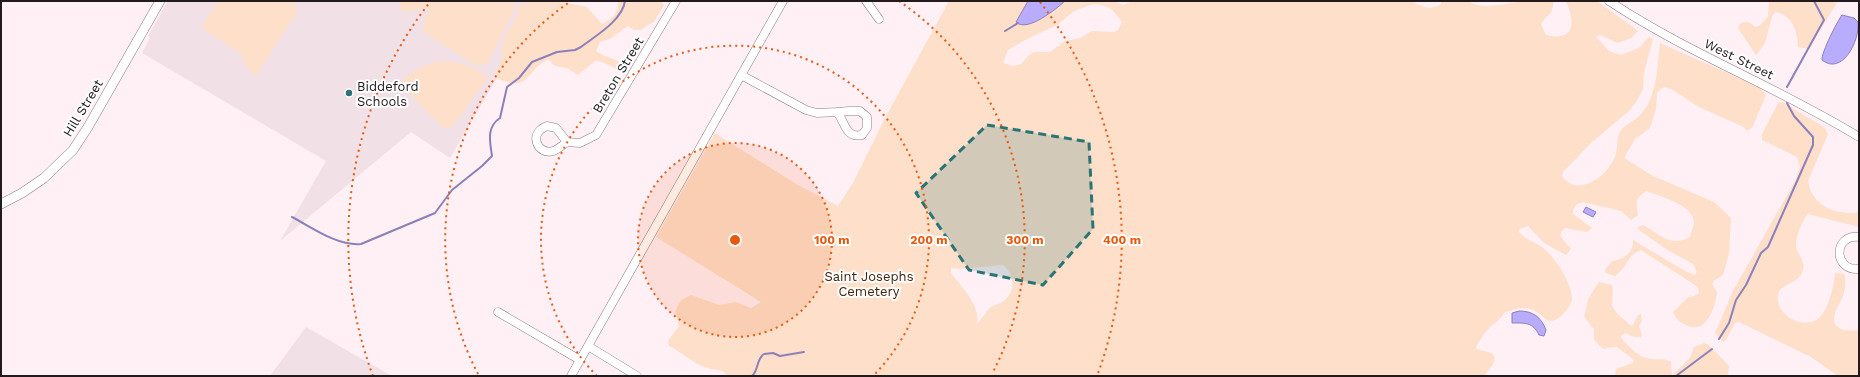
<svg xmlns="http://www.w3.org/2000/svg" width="1860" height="377" viewBox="0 0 1860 377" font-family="'Work Sans',sans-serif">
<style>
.built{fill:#f2e0e7}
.green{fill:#fddfca;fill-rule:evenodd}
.water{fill:#b9acfd;stroke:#8c80ba}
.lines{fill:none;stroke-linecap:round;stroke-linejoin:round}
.stream{stroke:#8c80ba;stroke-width:2}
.minor-casing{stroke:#907b83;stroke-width:9}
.tertiary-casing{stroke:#907b83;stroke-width:10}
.minor{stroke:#fff;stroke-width:8}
.tertiary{stroke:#fff;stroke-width:9}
.marked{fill:#2a7475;fill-opacity:0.2;stroke:#2a7475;stroke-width:3;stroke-dasharray:8 5;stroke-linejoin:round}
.ring{fill:none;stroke:#e8590c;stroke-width:2;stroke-dasharray:2 4}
.poi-dot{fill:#2a7475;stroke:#fff;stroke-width:1.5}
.labels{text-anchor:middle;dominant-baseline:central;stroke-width:4;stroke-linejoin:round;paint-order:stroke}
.street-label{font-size:13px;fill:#221a1d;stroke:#fff}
.poi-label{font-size:13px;fill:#221a1d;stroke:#fff;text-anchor:start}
.park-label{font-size:13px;fill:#41240c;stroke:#fff}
.centre{fill:#e8590c;stroke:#fff;stroke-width:2}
.ring-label{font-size:12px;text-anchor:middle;font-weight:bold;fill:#e8590c;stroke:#fff;stroke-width:4;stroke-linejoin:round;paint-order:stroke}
</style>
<rect width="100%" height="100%" fill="#fff0f6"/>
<path class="built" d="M168,1H565L573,6L533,17L450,158L411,132L280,241L326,161L142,53L150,38L148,36Z
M306,327L392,376H270Z"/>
<path class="green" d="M218,1H297L294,8L298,11L255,77L248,68L240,53L203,29V24Z
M400,1H512L516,6L488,63L477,66L422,31L425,18L430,8L403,12L399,5Z
M531,1H557L587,7L602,24C612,19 618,14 618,2L617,1H661L664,5L654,22L648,25L641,30H634L628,26L610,39L600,42L596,51L603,55L618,61L620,65L617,69L602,62L595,61L578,75C575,73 570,69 566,68C558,66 554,68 549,59C524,70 532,95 494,77L501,61L502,46L506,35L514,22L519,6Z
M949,1H1028L1016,22L1046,16L1051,10L1065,1H1115L1123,5L1133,1H1412C1422,7 1430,11 1441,4V1H1469C1479,11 1509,3 1523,1C1533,0 1544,1 1554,1L1551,13L1546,17L1541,24L1546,35C1576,42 1575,21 1566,1H1597L1638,31L1631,38L1618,43L1600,35L1596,37L1609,51L1621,55L1639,48L1649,37L1653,39L1644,73L1643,89L1636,102L1630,110L1591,143L1563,172L1562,176C1577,198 1606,177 1614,159C1619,151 1615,138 1621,130C1626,124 1635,121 1640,115C1646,110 1651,98 1653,91C1658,75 1658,59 1660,43L1759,87L1766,95L1752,128L1747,131L1744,127L1699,107L1671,89L1664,87L1657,92L1656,109L1650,128L1635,139L1624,158L1653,176L1714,202L1731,218L1729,254L1723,275L1715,280L1712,284L1717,292C1716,306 1706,336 1686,325C1679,322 1676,319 1673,312L1688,297L1694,296L1699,293L1698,287L1641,250C1628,254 1626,269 1615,276L1606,273L1605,270L1612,261C1623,260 1634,253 1633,240L1685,271L1695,275L1697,272L1693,264L1666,249L1639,230L1638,227L1643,225C1660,234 1670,248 1690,237C1691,232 1694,226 1694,222C1694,205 1659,196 1646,191C1634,200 1636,201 1638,215L1631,220L1621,211L1583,202L1577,204L1573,210V214L1592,228L1587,232L1565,228L1561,232L1560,236L1571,249L1566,255L1544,243L1528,226L1520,229L1518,231C1526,240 1534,241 1543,248C1555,257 1573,285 1572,300C1572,303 1569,306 1568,308C1564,314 1558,320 1551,321C1547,321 1544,317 1541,315C1530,305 1517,308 1504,313C1501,320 1495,322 1490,327C1484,333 1480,340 1476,347V349L1492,353L1495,358L1493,364L1484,376H727C723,368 715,371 708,368C693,364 682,352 669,346L668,341L679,326L675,312L681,300L691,295L719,305L736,302L751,308L761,302L656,237L715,133L798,185L838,206L853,183L884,120ZM1093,4C1110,6 1112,8 1122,22L1118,30L1114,32L1092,31L1080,38L1065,41L1050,52H1034L1028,56L1021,64L1013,66L1003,63L1008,50L1025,40L1057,25L1074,11ZM1003,265C1014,273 1016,290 1005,300C1001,304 996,304 991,307C989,308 981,320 977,324C981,306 961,286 951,273V268L959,269Z
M1769,1H1838L1808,49L1798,47C1798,32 1792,15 1776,12L1772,16L1765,43L1756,55L1738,28L1740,24C1747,20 1749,22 1755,27L1759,26L1768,17Z
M441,61C459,61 474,66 488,78L451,128L445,129L399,84C411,71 424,64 441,61Z
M1782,102L1824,127L1828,134L1808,181C1812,206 1836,216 1859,212V227L1808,214C1802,221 1793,241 1797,250C1800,257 1805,263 1803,270C1800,284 1780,283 1778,295C1775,314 1800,329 1816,320C1828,314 1834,286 1835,273L1844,274L1845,276C1845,281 1846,287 1844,292C1843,299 1837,306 1835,313C1830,330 1846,332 1859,330V376H1838L1811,357L1739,322L1735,323L1726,340L1723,342L1715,333L1733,291L1795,181L1800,167L1797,157L1762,140V134L1778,103Z
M1599,282L1612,285C1614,293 1612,296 1612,304C1613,312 1625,320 1630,325H1633L1638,315L1641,314L1642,321L1639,326L1642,335L1641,337H1634L1625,333L1621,336L1622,339C1630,348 1640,359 1653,359C1661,360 1663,358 1671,362L1672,375L1690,358L1694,347L1704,343L1709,345L1729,366L1728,376H1615L1616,369L1633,363L1634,360L1617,347C1602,347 1606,354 1594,339V329L1584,317L1588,299Z"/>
<path class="water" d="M1028,1H1065C1056,9 1027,33 1016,22Z
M1842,15L1854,18L1858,22C1860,41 1842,76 1822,60C1821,53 1838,20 1842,15Z
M1586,207L1596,212L1593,217L1583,212Z
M1519,311C1533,311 1541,317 1546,330L1544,336L1539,335C1533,322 1525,323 1512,323V313Z"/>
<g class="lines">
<path class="stream" d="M1005,31L1018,23
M1787,87L1824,20L1814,1
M292,217C313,228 337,246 361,244L435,213L452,190L482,166L492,156C490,142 486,127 500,118L507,87L519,78L532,62L557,52L575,50L581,47C595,36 622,21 625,1
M1719,339L1729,323L1736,300L1746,285L1761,253L1768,247L1813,145V137L1794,116L1787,103
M752,376C759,370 756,359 764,354L773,353L780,356L804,352
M1676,376L1712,349"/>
<defs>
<path id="minor" d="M866,1L879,19
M1609,1C1689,54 1778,87 1859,137
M741,75L806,110L817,113L837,112
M849,111H860L867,117V128L862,135C845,139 845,121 837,112Z
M567,142C558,149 549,157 539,147C533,138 537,130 547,126L556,128L567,142L580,143L596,135L676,1
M1859,237C1833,234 1833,271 1859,269
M498,312L580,360
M588,346L637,376
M571,376L783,1"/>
<path id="tertiary" d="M1,204L22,193L44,178L73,150L88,127L160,1"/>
</defs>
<use href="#minor" class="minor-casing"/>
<use href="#tertiary" class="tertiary-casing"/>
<use href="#minor" class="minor"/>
<use href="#tertiary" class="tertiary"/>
</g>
<path class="marked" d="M987,125L1089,142L1093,229L1043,285L969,270L916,193Z"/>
<circle cx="735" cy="240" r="97" fill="#e8590c" fill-opacity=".12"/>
<g class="ring">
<circle cx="735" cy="240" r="97"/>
<path d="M597 376A194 194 0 1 1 873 376"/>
<path d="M478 374A290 290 0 0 1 571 1M899 1A290 290 0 0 1 992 374"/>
<path d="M373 376A387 387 0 0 1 430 2M1040 2A387 387 0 0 1 1097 376"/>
</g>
<circle class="poi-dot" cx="349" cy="93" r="4"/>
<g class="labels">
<g class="street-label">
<text transform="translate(1739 59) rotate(26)">West Street</text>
<text transform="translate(618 75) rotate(-59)">Breton Street</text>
<text transform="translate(83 108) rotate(-59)">Hill Street</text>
</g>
<g class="poi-label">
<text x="357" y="86">Biddeford<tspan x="357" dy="15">Schools</tspan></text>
</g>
<g class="park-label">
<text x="869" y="276">Saint Josephs<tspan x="869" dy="15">Cemetery</tspan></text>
</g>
</g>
<circle cx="735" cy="240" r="6" class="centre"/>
<g class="ring-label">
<text x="832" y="244">100 m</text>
<text x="929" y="244">200 m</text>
<text x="1025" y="244">300 m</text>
<text x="1122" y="244">400 m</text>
</g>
<rect width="1860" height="377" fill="none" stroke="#221a1d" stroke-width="4"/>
</svg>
